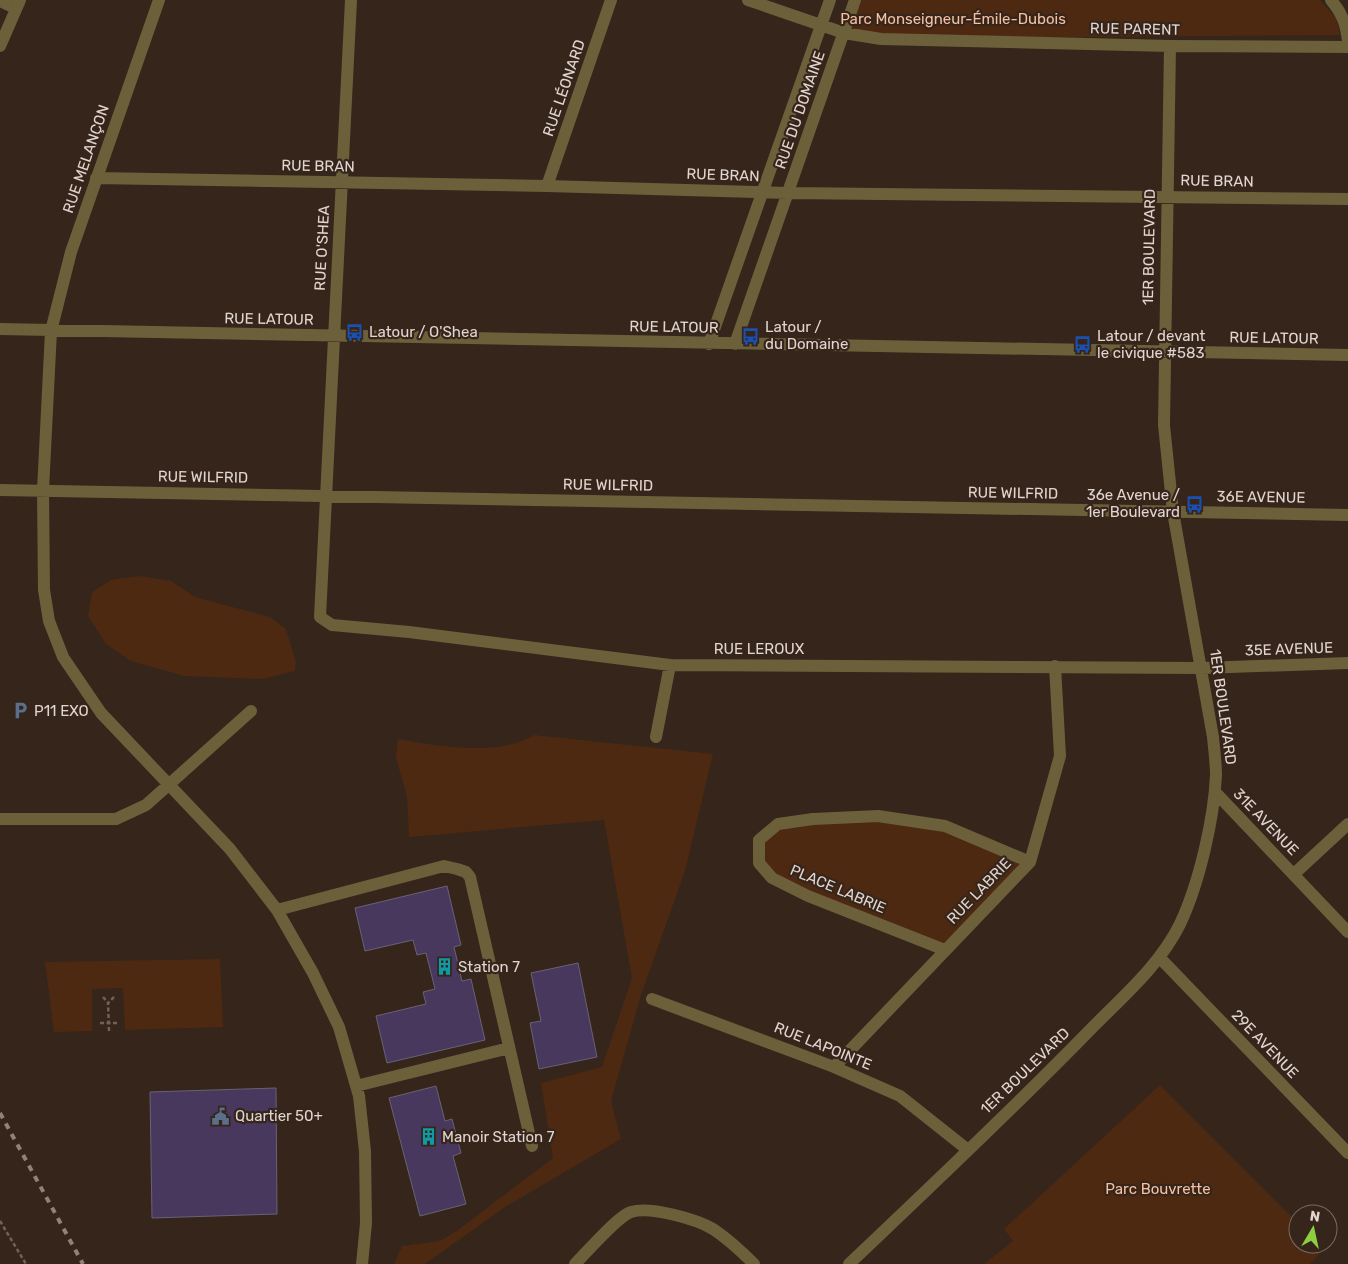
<svg xmlns="http://www.w3.org/2000/svg" width="1348" height="1264" viewBox="0 0 1348 1264" font-family="Rubik,sans-serif">
<style>
.green{fill:#4e2911}
.building{fill:#48385e;stroke:#696275}
.lines{fill:none;stroke-linecap:round;stroke-linejoin:round}
.path{stroke:#706259;stroke-width:2.5;stroke-dasharray:4 2.5;stroke-linecap:butt}
.minor{stroke:#6c603b;stroke-width:12}
.rail{stroke:#8f827a;stroke-width:4;stroke-dasharray:6 6;stroke-linecap:butt}
.labels{text-anchor:middle;dominant-baseline:central;stroke-width:4.5;stroke-linejoin:round;paint-order:stroke}
.park-label{font-size:15px;fill:#f6c0a0;stroke:#35251b}
.street-label{font-size:15px;fill:#e0d5cf;stroke:#35251b}
.poi-label{font-size:15px;fill:#e0d5cf;stroke:#35251b;text-anchor:start}
</style>
<rect width="100%" height="100%" fill="#35251b"/>
<path class="green" d="M855,0H1320L1336,18L1340,35L881,39L844,33Z
M139,576L171,581L195,597L270,617L286,629L296,662L295,671L262,679L184,676L131,661L106,644L88,616L92,592L111,580Z
M534,735L713,754L685,871L641,995L611,1101L621,1139L505,1207L425,1264H394L402,1246L440,1241L458,1230L553,1158L541,1083L602,1067L632,978L604,820L409,837L407,796L396,758L398,739C437,746 498,757 534,735Z
M813,819L945,826L1030,862L945,950L808,896L759,863V840L778,824Z
M220,959L223,1027L125,1030L123,988L92,989V1031L54,1032L45,962Z
M1160,1085L1298,1223V1244H1319L1324,1249L1310,1264H984L1013,1241L1004,1229Z"/>
<path class="building" d="M447,886L461,945L454,947L462,981L471,979L485,1040L387,1063L376,1016L426,1004L423,992L435,989L426,953L417,955L413,940L365,951L355,908Z
M578,963L597,1057L539,1069L530,1023L541,1021L531,973Z
M436,1086L445,1121L452,1119L461,1153L453,1156L466,1204L420,1216L389,1098Z
M276,1088L277,1214L152,1218L150,1092Z"/>
<g class="lines">
<path class="path" d="M103,997L108,1003
M100,1023H118
M109,1031L108,1003L114,997
M0,1221L26,1264"/>
<path class="minor" d="M159,0L71,252L51,331L43,490L44,590L49,621L63,657L101,713L230,849L277,910L313,973L339,1027L359,1096L365,1151L366,1223L362,1264
M351,0L320,617L332,625L409,632L670,665L1202,668L1348,663
M748,0L844,33L881,39L1170,46L1348,47
M1331,0C1342,13 1346,24 1348,41
M0,1L15,8
M0,46L20,0
M96,178L547,186L789,193L1348,199
M547,186L611,0
M0,329L1348,355
M709,344L830,0
M735,344L855,0
M0,490L1348,515
M656,737L670,665
M1215,792L1348,932
M0,819H116L146,805L251,711
M1294,874L1348,824
M277,910L444,866L457,869L466,872L470,877L532,1146
M945,950L808,896L772,878L759,863V840L778,824L813,819L878,816L945,826L1030,862
M1159,957L1348,1153
M652,999L834,1067L900,1096L968,1150
M834,1067L1030,862L1060,756L1055,666
M356,1086L509,1048
M575,1264C587,1252 618,1216 631,1212C650,1206 696,1219 713,1229C728,1239 741,1251 754,1264
M849,1264C929,1188 1010,1112 1087,1033C1120,999 1159,967 1180,924C1199,884 1214,819 1216,775C1216,762 1214,749 1213,737L1173,512L1164,425L1170,46"/>
<path class="rail" d="M0,1113L83,1264"/>
</g>
<defs>
<symbol id="bus-bare" viewBox="-9 -9 18 18"><path d="M-5-6H5V4H4V6H2V4H-2V6H-4V4H-5ZM-3.5-4V0h7V-4ZM-3.5 1.2v1.5H-2V1.2ZM2 1.2v1.5H3.5V1.2Z" fill="#1a4fb4" stroke="#35251b" stroke-width="2.5" paint-order="stroke"/></symbol>
<symbol id="parking-bare" viewBox="-9 -9 18 18"><path d="M-3.5-5.5H1a3.5 3.5 0 0 1 0 7H-1V5.5H-3.5ZM-1-3.4V-.6H.8a1.4 1.4 0 0 0 0-2.8Z" fill="#5c6f8a" stroke="#35251b" stroke-width="2.5" paint-order="stroke"/></symbol>
<symbol id="building-bare" viewBox="-9 -9 18 18"><path d="M-4-6H4V6H1V3H-1V6H-4ZM-2.5-4.3h1.7v1.8h-1.7ZM.8-4.3h1.7v1.8H.8ZM-2.5-1h1.7V.8h-1.7ZM.8-1h1.7V.8H.8Z" fill="#0f9aa8" stroke="#35251b" stroke-width="2.5" paint-order="stroke"/></symbol>
<symbol id="civic-bare" viewBox="-9 -9 18 18"><path d="M-.6-6.5H3V-4.5H.6V-3L4-1V1h2V6H-6V1h2V-1L-.6-3ZM-1.2 2.5V6h2.4V2.5Z" fill="#5c6f8a" stroke="#35251b" stroke-width="2.5" paint-order="stroke"/></symbol>
</defs>
<g fill-rule="evenodd">
<use href="#bus-bare" x="342" y="320" width="25" height="25"/>
<use href="#bus-bare" x="738" y="324" width="25" height="25"/>
<use href="#bus-bare" x="1070" y="332" width="25" height="25"/>
<use href="#bus-bare" x="1182" y="492" width="25" height="25"/>
<use href="#parking-bare" x="8" y="698" width="25" height="25"/>
<use href="#building-bare" x="432" y="954" width="25" height="25"/>
<use href="#civic-bare" x="208" y="1104" width="25" height="25"/>
<use href="#building-bare" x="416" y="1124" width="25" height="25"/>
</g>
<g class="labels">
<g class="park-label">
<text x="953" y="19">Parc Monseigneur-Émile-Dubois</text>
<text x="1158" y="1189">Parc Bouvrette</text>
</g>
<g class="street-label">
<text transform="translate(1135 29) rotate(1)">RUE PARENT</text>
<text transform="translate(564 88) rotate(-71)">RUE LÉONARD</text>
<text transform="translate(800 110) rotate(-71)">RUE DU DOMAINE</text>
<text transform="translate(86 159) rotate(-71)">RUE MELANÇON</text>
<text transform="translate(318 166) rotate(1)">RUE BRAN</text>
<text transform="translate(723 175) rotate(2)">RUE BRAN</text>
<text transform="translate(1217 181) rotate(1)">RUE BRAN</text>
<text transform="translate(1149 247) rotate(-89)">1ER BOULEVARD</text>
<text transform="translate(322 248) rotate(-87)">RUE O'SHEA</text>
<text transform="translate(269 319) rotate(1)">RUE LATOUR</text>
<text transform="translate(674 327) rotate(1)">RUE LATOUR</text>
<text transform="translate(1274 338) rotate(1)">RUE LATOUR</text>
<text transform="translate(203 477) rotate(1)">RUE WILFRID</text>
<text transform="translate(608 485) rotate(1)">RUE WILFRID</text>
<text transform="translate(1013 493) rotate(1)">RUE WILFRID</text>
<text transform="translate(1261 497) rotate(1)">36E AVENUE</text>
<text x="759" y="649">RUE LEROUX</text>
<text transform="translate(1289 649) rotate(-2)">35E AVENUE</text>
<text transform="translate(1223 707) rotate(82)">1ER BOULEVARD</text>
<text transform="translate(1266 822) rotate(46)">31E AVENUE</text>
<text transform="translate(838 889) rotate(23)">PLACE LABRIE</text>
<text transform="translate(979 891) rotate(-46)">RUE LABRIE</text>
<text transform="translate(1265 1044) rotate(46)">29E AVENUE</text>
<text transform="translate(823 1046) rotate(22)">RUE LAPOINTE</text>
<text transform="translate(1025 1071) rotate(-44)">1ER BOULEVARD</text>
</g>
<g class="poi-label">
<text x="765" y="327">Latour /<tspan x="765" dy="17">du Domaine</tspan></text>
<text x="369" y="332">Latour / O'Shea</text>
<text x="1097" y="336">Latour / devant<tspan x="1097" dy="17">le civique #583</tspan></text>
<text x="1180" y="495" text-anchor="end">36e Avenue /<tspan x="1180" dy="17">1er Boulevard</tspan></text>
<text x="34" y="711">P11 EXO</text>
<text x="458" y="967">Station 7</text>
<text x="235" y="1116">Quartier 50+</text>
<text x="442" y="1137">Manoir Station 7</text>
</g>
</g>
<g transform="translate(1313 1229) rotate(9)"><circle r="24" fill="#35251b" stroke="#796b63"/>
<path d="M0-4L9 19L0 12L-9 19Z" fill="#8fcd42"/>
<text y="-8" font-size="14" font-weight="bold" text-anchor="middle" fill="#e0d5cf">N</text>
</g>
</svg>
